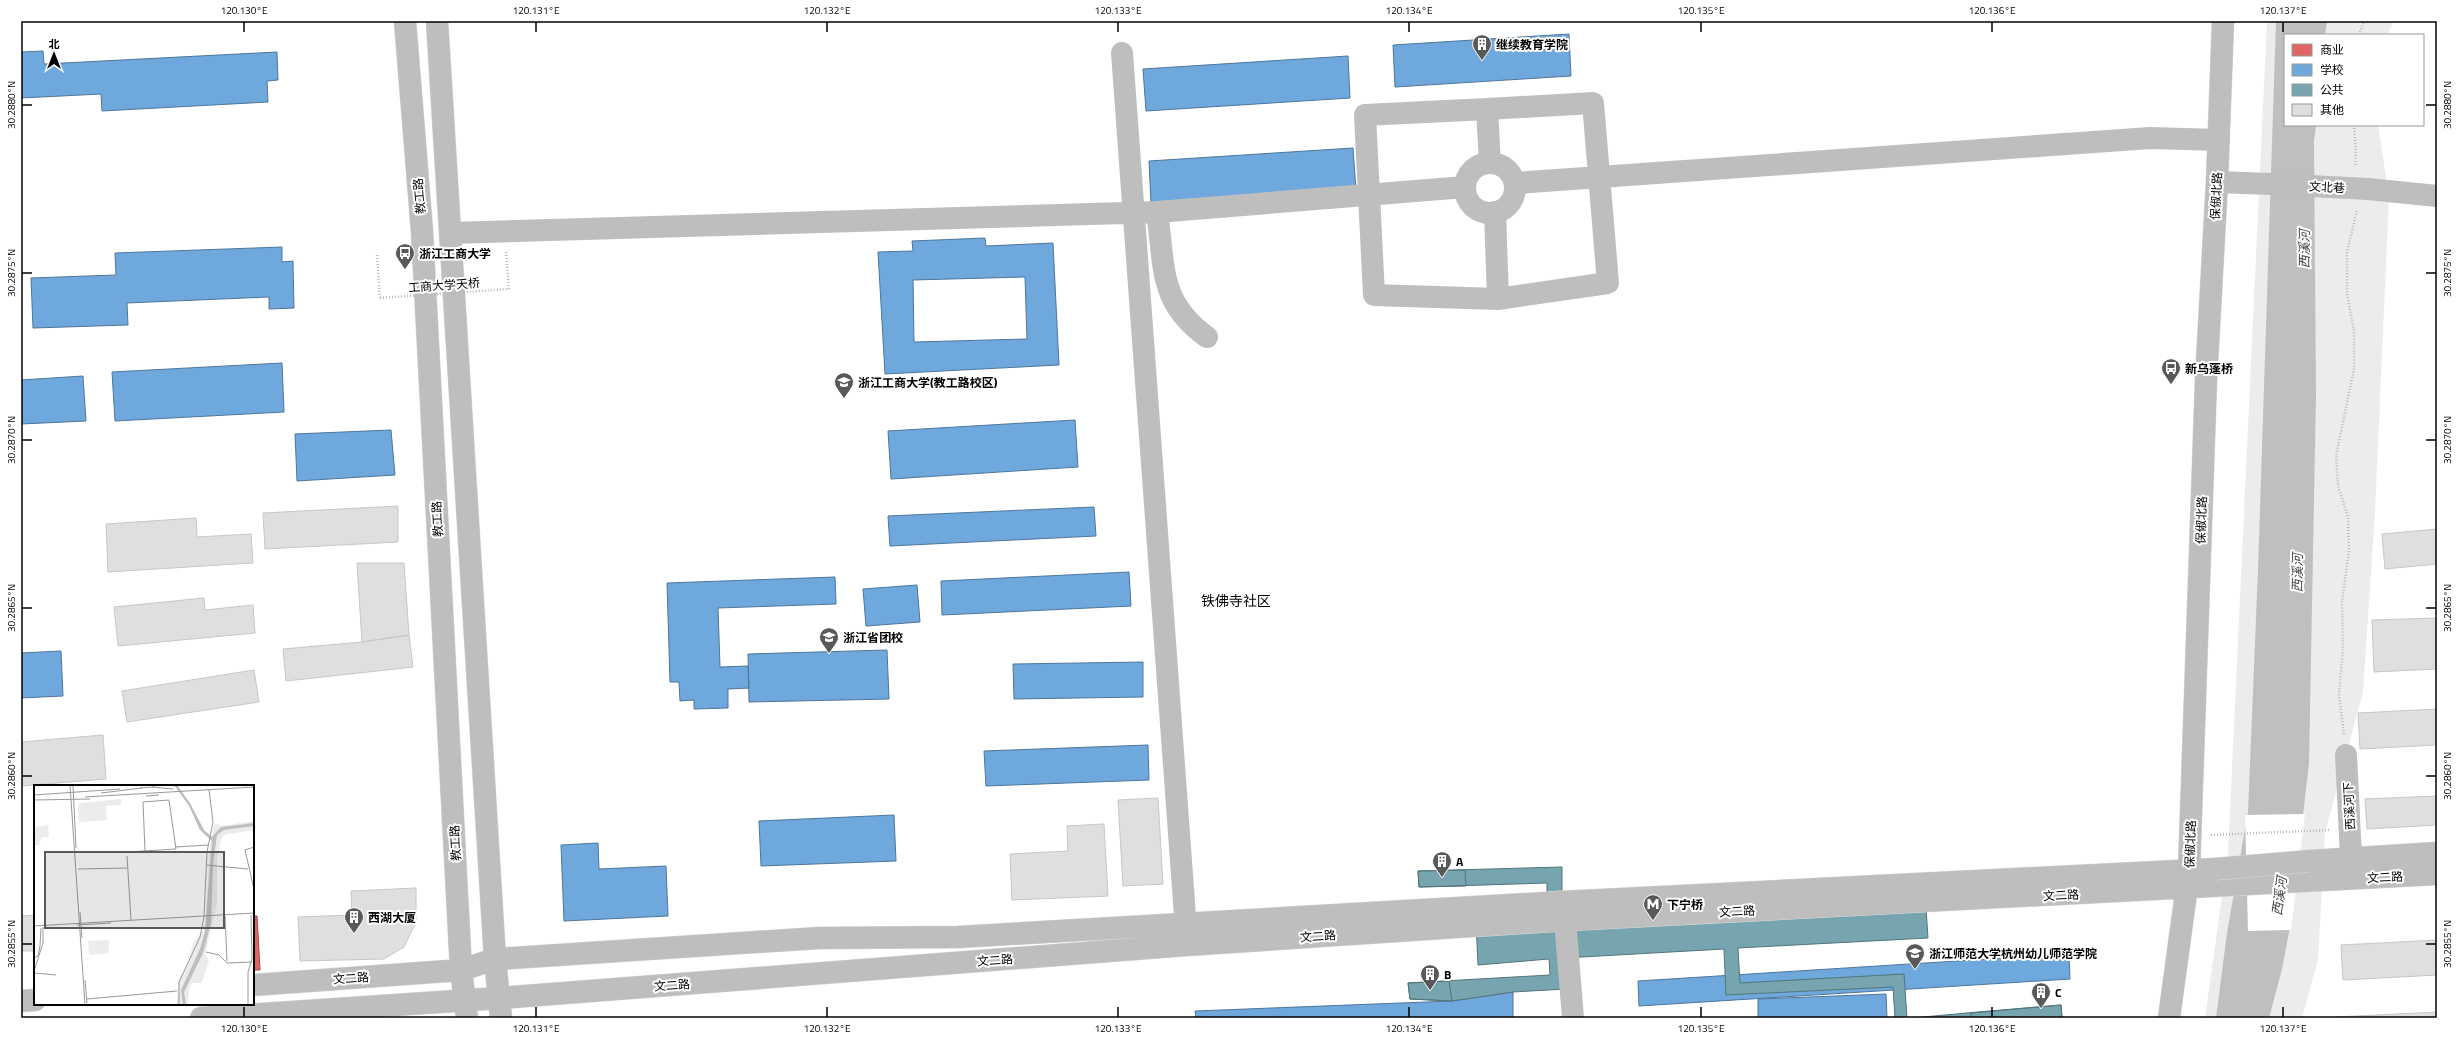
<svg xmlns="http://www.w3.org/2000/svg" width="2458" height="1039" viewBox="0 0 2458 1039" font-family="'Titillium Web','Noto Sans SC',sans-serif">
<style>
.green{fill:#ececec}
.water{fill:#bfbfbf}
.pier{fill:#fff}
.shops{fill:#e06666;stroke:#9d4747}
.schools{fill:#6fa8dc;stroke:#4e769a;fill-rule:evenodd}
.public{fill:#76a5af;stroke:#53747a}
.building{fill:#dfdfdf;stroke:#c7c7c7}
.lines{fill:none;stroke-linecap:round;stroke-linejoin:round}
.major-casing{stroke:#dbdbdb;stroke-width:23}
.path{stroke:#b9b9b9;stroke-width:2.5;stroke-dasharray:1 2;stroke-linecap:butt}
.minor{stroke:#bebebe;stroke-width:22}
.major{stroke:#bebebe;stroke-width:22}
.major-bridge-casing{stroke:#dbdbdb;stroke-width:23;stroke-linecap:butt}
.path-bridge{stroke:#b9b9b9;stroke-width:2.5;stroke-dasharray:1 2;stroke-linecap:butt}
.minor-bridge{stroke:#bebebe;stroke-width:22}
.major-bridge{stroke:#bebebe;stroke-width:22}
.ticks{fill:none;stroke:#000;stroke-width:1.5}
.labels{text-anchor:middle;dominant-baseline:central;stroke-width:4;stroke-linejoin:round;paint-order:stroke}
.poi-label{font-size:12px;font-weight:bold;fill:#000;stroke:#fff;text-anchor:start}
.street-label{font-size:12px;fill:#000;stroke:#fff}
.water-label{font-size:13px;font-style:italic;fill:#444;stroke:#fff}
.quarter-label{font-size:14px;fill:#000;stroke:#fff}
.inset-road{fill:none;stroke:#999;stroke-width:1}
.view{fill:#595959;fill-opacity:0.15;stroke:#595959;stroke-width:2}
.inset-edge{fill:none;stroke:#000;stroke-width:2}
.neatline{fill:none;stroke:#000;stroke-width:1.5}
.ticks-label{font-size:10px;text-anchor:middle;fill:#000}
</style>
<rect width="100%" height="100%" fill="#fff"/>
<path class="green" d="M2267,21H2394L2387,35H2285V125H2378L2389,197L2375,512L2363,692L2325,833L2318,960L2302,1018H2205L2228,854Z"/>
<path class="water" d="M2276,21H2327L2325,35H2285V125H2316L2314,141L2316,395L2309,763L2290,927L2282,969L2269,1018H2216L2227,933L2248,812L2258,570Z"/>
<path class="pier" d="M2305,814L2291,930L2248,931L2245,815Z"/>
<path class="shops" d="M253,916H257L260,970H253Z"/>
<path class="schools" d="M1569,34L1571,76L1395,87L1393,45Z
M43,51L44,64L277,52L278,80L267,81L268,102L102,111L101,94L21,98V52Z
M1348,56L1350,98L1146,111L1143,69Z
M1353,148L1356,190L1151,203L1149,161Z
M985,238L986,246L1053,243L1059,365L885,374L878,252L913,251L912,241ZM1025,277L1027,339L914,342L913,280Z
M282,247V262L293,261L294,308L269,309V297L127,303L128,325L33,328L31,278L116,275L115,253Z
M282,363L284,412L115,421L112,372Z
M83,376L86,421L21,424V380Z
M1075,420L1078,467L891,479L888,431Z
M391,430L395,475L297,481L295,434Z
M1094,507L1096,536L890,546L888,516Z
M1129,572L1131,606L942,615L941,581Z
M835,577L836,604L718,608L720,667L748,666L749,688L728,689V708L694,709V700L680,701L679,682H670L667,583Z
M917,585L920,622L866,626L863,589Z
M887,650L889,699L749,702L748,654Z
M61,651L63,696L21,698V653Z
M1143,662V697L1014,699L1013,664Z
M1148,745L1149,780L986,786L984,751Z
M894,815L896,861L761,866L759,821Z
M598,843L599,869L666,866L668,916L564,921L561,845Z
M2069,954L2070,979L1639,1006L1638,981Z
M1513,992V1018H1196L1195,1011L1452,1001Z
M1886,994L1887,1018H1758V999Z"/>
<path class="public" d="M1562,867V897L1924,877L1928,938L1738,948L1740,983L1904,974L1907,1018H1895L1893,987L1726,995L1724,949L1564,958L1566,989L1513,992L1452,1001L1410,999L1408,983L1550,975L1549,959L1478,965L1475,901L1547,898V883L1419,887L1418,871Z
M1465,870L1466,886L1419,887L1418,871Z
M1449,981L1452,1001L1410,999L1408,983Z
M2061,1005L2062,1018H1912L1978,1012Z
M2061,1005L2062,1018H1971V1013Z"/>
<path class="building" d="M398,506V542L265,549L263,513Z
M196,518L197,537L251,534L253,563L108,572L106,524Z
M2437,529V564L2385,569L2382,534Z
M357,563H404L409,635L362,642Z
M204,598L205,610L253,605L255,633L118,646L114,607Z
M2437,618V669L2374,672L2372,620Z
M409,635L413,667L286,681L283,649L362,642Z
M254,670L259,702L127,722L122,691Z
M2437,709V745L2360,749L2358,713Z
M103,735L106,779L21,786V742Z
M2437,796V825L2367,829L2365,799Z
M1158,798L1163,884L1123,886L1118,800Z
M1104,824L1108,896L1012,900L1010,854L1068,851L1067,826Z
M416,888V922L404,947L384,959L300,961L298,917L352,915L351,891Z
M35,915V951H21V916Z
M2437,940V975L2343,980L2341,945Z
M2437,1012V1018H2336V1017Z"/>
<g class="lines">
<defs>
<path id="major" d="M405,21L422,231L461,970L467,1018
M437,21L495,959L501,1018
M2309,861L2437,853
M253,985L461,970L495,959L819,938L958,937L1561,902L2215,869
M21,1001L35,1000
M201,1018L500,998L1187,945L1565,920L2437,874
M2169,1018L2189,871L2206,380L2217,182L2223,21"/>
</defs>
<use href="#major" class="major-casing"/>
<path class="path" d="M2359,35L2364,21
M2354,125L2356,153L2355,167
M506,252L509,289
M377,255L380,298
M2344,734L2339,695L2343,648L2342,602L2349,551L2348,517L2338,486L2336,456L2354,369V331L2347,294V252L2357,210
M2211,835L2330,830"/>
<path class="minor" d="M1122,53L1187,943
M1487,109L1593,103L1608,283L1498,299L1495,212
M1490,163L1487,109L1365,115L1374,295L1498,299
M1465 188a25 25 0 1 1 50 0a25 25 0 1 1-50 0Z
M2217,182L2271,184
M1515,183L2150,138L2219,140
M2368,189L2437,196
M1157,212C1165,266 1158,302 1207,337
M451,233L1157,212L1465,187
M2346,755L2351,857
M1565,920L1573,1018"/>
<use href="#major" class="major"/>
<defs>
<path id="major-bridge" d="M2215,869L2309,861"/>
</defs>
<use href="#major-bridge" class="major-bridge-casing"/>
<path class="path-bridge" d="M380,298L509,289"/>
<path class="minor-bridge" d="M2271,184L2368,189"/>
<use href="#major-bridge" class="major-bridge"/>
</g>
<path class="ticks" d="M244,22V32M536,22V32M827,22V32M1118,22V32M1409,22V32M1701,22V32M1992,22V32M2283,22V32M22,105H32M2426,105H2436M22,273H32M2426,273H2436M22,440H32M2426,440H2436M22,608H32M2426,608H2436M22,776H32M2426,776H2436M22,944H32M2426,944H2436M244,1007V1017M536,1007V1017M827,1007V1017M1118,1007V1017M1409,1007V1017M1701,1007V1017M1992,1007V1017M2283,1007V1017"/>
<defs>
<symbol id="building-pin" viewBox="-11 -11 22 30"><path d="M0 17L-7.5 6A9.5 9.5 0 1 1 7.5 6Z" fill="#595959" stroke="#fff"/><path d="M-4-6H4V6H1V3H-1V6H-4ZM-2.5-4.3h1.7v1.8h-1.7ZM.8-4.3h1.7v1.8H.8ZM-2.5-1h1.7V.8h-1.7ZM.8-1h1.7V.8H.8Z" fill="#fff"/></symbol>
<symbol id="bus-pin" viewBox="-11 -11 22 30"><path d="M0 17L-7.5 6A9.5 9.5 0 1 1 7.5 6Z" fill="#595959" stroke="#fff"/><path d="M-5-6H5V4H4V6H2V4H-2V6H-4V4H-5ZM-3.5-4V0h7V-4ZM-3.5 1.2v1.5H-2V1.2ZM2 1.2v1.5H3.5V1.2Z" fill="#fff"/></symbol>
<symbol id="university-pin" viewBox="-11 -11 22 30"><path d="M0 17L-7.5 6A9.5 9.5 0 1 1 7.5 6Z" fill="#595959" stroke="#fff"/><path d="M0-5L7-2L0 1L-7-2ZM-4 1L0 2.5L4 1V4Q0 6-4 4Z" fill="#fff"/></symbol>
<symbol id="school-pin" viewBox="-11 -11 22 30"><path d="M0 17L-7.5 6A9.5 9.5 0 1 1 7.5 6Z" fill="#595959" stroke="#fff"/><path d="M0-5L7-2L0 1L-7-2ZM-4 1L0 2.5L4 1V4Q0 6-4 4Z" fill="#fff"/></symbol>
<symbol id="metro-pin" viewBox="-11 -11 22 30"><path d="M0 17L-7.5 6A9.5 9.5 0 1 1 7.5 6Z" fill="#595959" stroke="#fff"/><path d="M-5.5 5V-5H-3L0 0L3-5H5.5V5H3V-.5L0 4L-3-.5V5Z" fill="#fff"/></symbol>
</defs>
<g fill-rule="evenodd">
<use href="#building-pin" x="1471" y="33" width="22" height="30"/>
<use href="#bus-pin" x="394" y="242" width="22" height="30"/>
<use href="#bus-pin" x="2160" y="357" width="22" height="30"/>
<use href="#university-pin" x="833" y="371" width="22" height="30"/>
<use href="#school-pin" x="818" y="626" width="22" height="30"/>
<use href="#building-pin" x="1431" y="850" width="22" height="30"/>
<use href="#metro-pin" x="1642" y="893" width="22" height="30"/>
<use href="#building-pin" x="343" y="906" width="22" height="30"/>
<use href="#university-pin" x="1904" y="942" width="22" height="30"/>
<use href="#building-pin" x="1419" y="963" width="22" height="30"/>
<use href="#building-pin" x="2030" y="981" width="22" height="30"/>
</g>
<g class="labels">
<g class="poi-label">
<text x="1496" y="44">继续教育学院</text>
<text x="419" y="253">浙江工商大学</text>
<text x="2185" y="368">新乌蓬桥</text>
<text x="858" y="382">浙江工商大学(教工路校区)</text>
<text x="843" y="637">浙江省团校</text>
<text x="1456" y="861">A</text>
<text x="1667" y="904">下宁桥</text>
<text x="368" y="917">西湖大厦</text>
<text x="1929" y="953">浙江师范大学杭州幼儿师范学院</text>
<text x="1444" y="974">B</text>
<text x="2055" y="992">C</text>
</g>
<g class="street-label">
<text transform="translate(2327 187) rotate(3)">文北巷</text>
<text transform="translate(419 196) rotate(-95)">教工路</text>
<text transform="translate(2216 196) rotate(-87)">保俶北路</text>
<text transform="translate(444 285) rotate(-4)">工商大学天桥</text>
<text transform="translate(437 519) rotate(-93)">教工路</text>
<text transform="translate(2201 520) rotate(-88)">保俶北路</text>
<text transform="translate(2349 806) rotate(-93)">西溪河下</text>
<text transform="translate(455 843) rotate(-93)">教工路</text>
<text transform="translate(2190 844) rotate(-88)">保俶北路</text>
<text transform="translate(2385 877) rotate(-3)">文二路</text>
<text transform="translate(2061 895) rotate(-3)">文二路</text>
<text transform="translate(1737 911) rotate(-3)">文二路</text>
<text transform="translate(1318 936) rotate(-4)">文二路</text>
<text transform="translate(995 960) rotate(-4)">文二路</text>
<text transform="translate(351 978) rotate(-4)">文二路</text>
<text transform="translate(672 985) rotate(-4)">文二路</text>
</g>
<g class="water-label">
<text transform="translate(2304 249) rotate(-90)">西溪河</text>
<text transform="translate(2297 573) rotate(-89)">西溪河</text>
<text transform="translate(2279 896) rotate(-82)">西溪河</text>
</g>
<g class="quarter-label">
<text x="1236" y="600">铁佛寺社区</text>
</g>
</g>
<g transform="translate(34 785)">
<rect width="220" height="220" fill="#fff"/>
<path d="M87,14V20L72,21L73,35L45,37L44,21L47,18ZM220,36V45L190,50L187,55L183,73V118L171,170L175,175L168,198H158L155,204L154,220H143L144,196L155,176L159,158L171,143L176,59L181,38L187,41ZM14,40L15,52H8L5,60H0V42ZM75,155V168L55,170L54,156Z" fill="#ececec"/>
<path d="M140,0H143L156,18L170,45L178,52L187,42L220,38V41L190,45L183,50L179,78L177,138L169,168L150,207L152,220H149L147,205L166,164L171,146L178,56L166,45L155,21Z" fill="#bfbfbf"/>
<path class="inset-road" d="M36,0L51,220M39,0L42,63M118,2L139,4M106,3L120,2M67,8L108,3M0,10L86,4M112,11L125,10M51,12L220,2M0,15L56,14M142,62L174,60M220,62L211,65L220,104M93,67L142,64L135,15L109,17L111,66M93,71L97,135M172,80L214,84M44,84L93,83M46,127L48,153M191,131L193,176M43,140L77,138M0,141L220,128M172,167L185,170L193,178L218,177M0,173L4,171L6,161L7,143M0,186L9,158V142M0,188L22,190M51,195L53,218M53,214L143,206M145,220V197L166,152L170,132L173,67L179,37L175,5M214,220V187L218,174L217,130"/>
<path class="view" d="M11,67H190V143H11Z"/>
<rect width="220" height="220" class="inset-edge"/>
</g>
<rect width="2458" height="1039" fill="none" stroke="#ffffff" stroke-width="44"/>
<rect x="2284" y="34" width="140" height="92" fill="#ffffff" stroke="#999999"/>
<rect x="2292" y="44" width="20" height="12" fill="#e06666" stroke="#999999"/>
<text x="2320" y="54" font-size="12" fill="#000000">商业</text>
<rect x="2292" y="64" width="20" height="12" fill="#6fa8dc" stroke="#999999"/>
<text x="2320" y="74" font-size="12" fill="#000000">学校</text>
<rect x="2292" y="84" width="20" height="12" fill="#76a5af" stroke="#999999"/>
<text x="2320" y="94" font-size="12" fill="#000000">公共</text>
<rect x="2292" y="104" width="20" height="12" fill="#dfdfdf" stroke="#999999"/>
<text x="2320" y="114" font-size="12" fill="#000000">其他</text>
<g transform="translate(54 54)" stroke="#ffffff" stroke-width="3" paint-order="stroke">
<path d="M0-3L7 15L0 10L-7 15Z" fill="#000000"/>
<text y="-6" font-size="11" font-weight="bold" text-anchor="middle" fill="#000000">北</text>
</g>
<rect x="22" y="22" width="2414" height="995" class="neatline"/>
<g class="ticks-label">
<text x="244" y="14">120.130°E</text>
<text x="536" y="14">120.131°E</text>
<text x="827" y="14">120.132°E</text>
<text x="1118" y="14">120.133°E</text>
<text x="1409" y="14">120.134°E</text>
<text x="1701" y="14">120.135°E</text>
<text x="1992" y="14">120.136°E</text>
<text x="2283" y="14">120.137°E</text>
<text transform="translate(11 105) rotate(-90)" y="4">30.2880°N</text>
<text transform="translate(2447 105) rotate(-90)" y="4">30.2880°N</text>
<text transform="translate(11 273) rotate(-90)" y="4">30.2875°N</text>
<text transform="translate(2447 273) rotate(-90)" y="4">30.2875°N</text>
<text transform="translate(11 440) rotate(-90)" y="4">30.2870°N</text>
<text transform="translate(2447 440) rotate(-90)" y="4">30.2870°N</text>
<text transform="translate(11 608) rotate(-90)" y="4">30.2865°N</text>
<text transform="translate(2447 608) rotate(-90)" y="4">30.2865°N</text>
<text transform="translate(11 776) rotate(-90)" y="4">30.2860°N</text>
<text transform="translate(2447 776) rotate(-90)" y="4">30.2860°N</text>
<text transform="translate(11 944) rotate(-90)" y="4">30.2855°N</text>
<text transform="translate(2447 944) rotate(-90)" y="4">30.2855°N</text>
<text x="244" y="1032">120.130°E</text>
<text x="536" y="1032">120.131°E</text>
<text x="827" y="1032">120.132°E</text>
<text x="1118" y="1032">120.133°E</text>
<text x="1409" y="1032">120.134°E</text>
<text x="1701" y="1032">120.135°E</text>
<text x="1992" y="1032">120.136°E</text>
<text x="2283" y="1032">120.137°E</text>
</g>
</svg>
